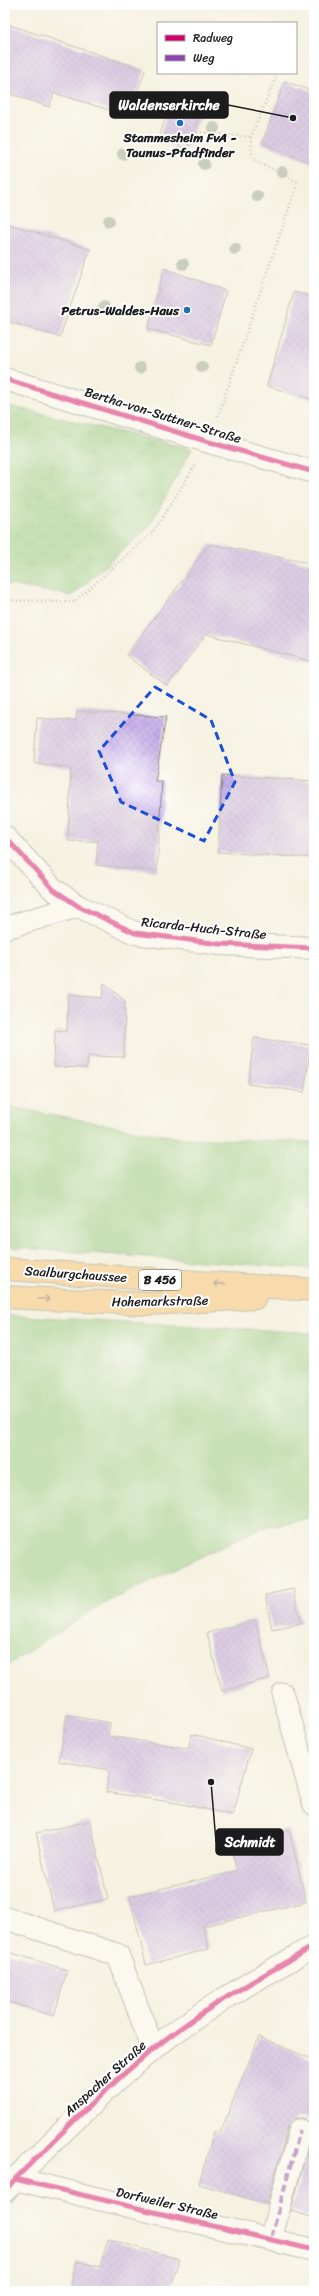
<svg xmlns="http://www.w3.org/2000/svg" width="319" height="2296" viewBox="0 0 319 2296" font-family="Sriracha,sans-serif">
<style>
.grass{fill:#8ec97e;stroke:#55724d}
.park{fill:url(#park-tufts);stroke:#55724d}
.building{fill:url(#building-cross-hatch)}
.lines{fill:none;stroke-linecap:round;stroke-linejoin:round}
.street-casing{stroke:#88877f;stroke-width:24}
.primary-casing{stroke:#88877f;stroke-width:24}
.path{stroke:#88877f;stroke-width:2.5;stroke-dasharray:1 3;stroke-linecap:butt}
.street{stroke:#fff;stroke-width:22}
.primary{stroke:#fabe6d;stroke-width:22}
.quiet{stroke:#8e44ad;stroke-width:4;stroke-dasharray:8 4;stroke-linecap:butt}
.cycleway-casing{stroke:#fff;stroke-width:8}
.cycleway{stroke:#d6006c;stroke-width:5}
.tree{fill:#97a28b}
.oneway{stroke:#8b6d44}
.marked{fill:none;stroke:#1d4ed8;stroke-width:3;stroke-dasharray:8 5;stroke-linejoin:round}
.poi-dot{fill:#1f6fb2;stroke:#fff;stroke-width:1.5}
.labels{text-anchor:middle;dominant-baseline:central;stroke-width:4;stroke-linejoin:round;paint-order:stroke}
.shield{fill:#fff;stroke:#606060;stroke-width:1}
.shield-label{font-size:12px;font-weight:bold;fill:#1c1c1c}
.poi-label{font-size:13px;font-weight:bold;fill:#1c1c1c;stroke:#fff}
.street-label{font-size:13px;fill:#1c1c1c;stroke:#fff}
.leader{fill:none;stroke:#1c1c1c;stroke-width:1.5}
.callout-dot{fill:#1c1c1c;stroke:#fff;stroke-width:1.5}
.callout{fill:#1c1c1c;stroke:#1c1c1c;stroke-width:1.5}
.callout-label{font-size:14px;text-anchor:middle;font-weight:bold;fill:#fff}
</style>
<defs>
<pattern id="park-tufts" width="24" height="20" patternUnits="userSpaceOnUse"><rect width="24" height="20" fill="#8ec97e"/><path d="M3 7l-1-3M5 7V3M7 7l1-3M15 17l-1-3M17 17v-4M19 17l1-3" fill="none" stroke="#7aac6c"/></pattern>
<pattern id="building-cross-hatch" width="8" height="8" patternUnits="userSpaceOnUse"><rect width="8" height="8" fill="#bb9de6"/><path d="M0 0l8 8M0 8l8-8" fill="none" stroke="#977fba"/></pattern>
</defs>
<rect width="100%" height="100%" fill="#fff"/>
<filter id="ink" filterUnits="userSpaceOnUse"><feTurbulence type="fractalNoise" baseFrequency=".025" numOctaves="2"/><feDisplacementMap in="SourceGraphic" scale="8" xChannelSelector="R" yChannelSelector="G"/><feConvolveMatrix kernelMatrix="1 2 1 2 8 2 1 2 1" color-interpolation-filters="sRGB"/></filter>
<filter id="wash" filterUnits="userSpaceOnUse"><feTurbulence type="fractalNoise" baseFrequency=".012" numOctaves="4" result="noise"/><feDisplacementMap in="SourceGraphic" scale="16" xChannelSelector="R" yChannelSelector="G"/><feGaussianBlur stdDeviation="0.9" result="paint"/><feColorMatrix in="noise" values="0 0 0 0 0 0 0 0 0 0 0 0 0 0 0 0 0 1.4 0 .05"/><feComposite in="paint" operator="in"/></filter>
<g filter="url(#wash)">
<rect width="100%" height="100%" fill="#f5f2e2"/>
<path class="grass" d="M5,1106L180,1138L314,1142V1269L5,1247Z
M5,1315L314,1333V1517L260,1528L99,1606L5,1667Z"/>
<path class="park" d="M5,405L192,449L149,527L72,596L5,584Z"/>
<g id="blocks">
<path class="building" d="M10,25L145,70L129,116L54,93L49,107L5,92V40Z
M285,81L314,92V164L262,143Z
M170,106L199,115L187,149L159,138Z
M5,223L90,249L60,337L5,321Z
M164,268L226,291L211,345L148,329Z
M294,292L314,298V400L267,386Z
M210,544L314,564L308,589L314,591V662L206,634L167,686L126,655Z
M77,711L166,717L155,781H162L157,871L96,865L98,841H68L71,768L34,763L37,718L76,721Z
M222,775L314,781V858L218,852Z
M104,983L125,1001L124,1057L88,1056L87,1068L54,1067L55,1030L67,1031L68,995L102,998Z
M254,1038L311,1045L304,1092L248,1084Z
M293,1589L301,1623L272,1629L265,1595Z
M255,1620L270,1678L222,1691L207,1633Z
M67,1715L110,1723L108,1736L188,1748L192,1734L251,1749L233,1815L177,1803L106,1792L109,1770L59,1761Z
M90,1821L108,1899L54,1911L36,1833Z
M289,1829L306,1902L203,1926L209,1949L146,1965L130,1896L237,1871L230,1844Z
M5,1951L67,1970L54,2016L5,2001Z
M259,2037L314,2060V2218L291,2211L312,2133V2126L304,2118H296L288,2126L267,2204L199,2184L214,2131L220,2133Z
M108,2239L179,2259L170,2291H69L77,2261L100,2267Z"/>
</g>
</g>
<g filter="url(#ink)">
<use href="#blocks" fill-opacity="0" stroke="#88877f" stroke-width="1"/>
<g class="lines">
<defs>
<path id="street" d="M5,379L209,442L314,472
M5,837L53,889L78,906L135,933L220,944L314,948
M5,928L78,906
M283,1694L314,1804
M5,1918L118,1955L153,2049
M15,2179L314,2250
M5,2191L15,2179C60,2135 104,2089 152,2050C202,2009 259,1978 314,1946
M271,2238L300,2130"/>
<path id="primary" d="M5,1269L314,1290
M5,1297L148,1304L255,1298"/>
</defs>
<use href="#street" class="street-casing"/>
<use href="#primary" class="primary-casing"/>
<path class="path" d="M193,132L251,137
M218,416L298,182L252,159L251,137L276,77
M5,600L74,602L153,532L195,466"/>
<use href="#street" class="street"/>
<use href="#primary" class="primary"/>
<path class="quiet" d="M271,2238L300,2130"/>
<defs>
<path id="cycleway" d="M5,379L209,442L314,472
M5,837L53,889L78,906L135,933L220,944L314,948
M15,2179L314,2250
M5,2191L15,2179C60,2135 104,2089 152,2050C202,2009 259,1978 314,1946"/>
</defs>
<use href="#cycleway" class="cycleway-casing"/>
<use href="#cycleway" class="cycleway"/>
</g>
<g class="tree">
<circle cx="214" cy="128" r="6"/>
<circle cx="123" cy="154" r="6"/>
<circle cx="204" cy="164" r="6"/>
<circle cx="282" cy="172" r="6"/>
<circle cx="257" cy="196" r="6"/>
<circle cx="109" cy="221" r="6"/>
<circle cx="235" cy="249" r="6"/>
<circle cx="183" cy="264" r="6"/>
<circle cx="104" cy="307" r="6"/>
<circle cx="202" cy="367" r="6"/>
<circle cx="140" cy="368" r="6"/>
</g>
<defs><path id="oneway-shaft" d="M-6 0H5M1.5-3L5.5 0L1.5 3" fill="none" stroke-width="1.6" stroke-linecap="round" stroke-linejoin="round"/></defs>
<g class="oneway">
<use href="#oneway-shaft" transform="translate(219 1284) rotate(-176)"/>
<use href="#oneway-shaft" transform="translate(44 1299) rotate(3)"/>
</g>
</g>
<path d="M0 0H319V2296H0ZM155,687L211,720L235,782L204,841L121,802L99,751Z" fill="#f5f2e2" fill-opacity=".55" fill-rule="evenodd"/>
<path class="marked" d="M155,687L211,720L235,782L204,841L121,802L99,751Z"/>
<g class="poi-dot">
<circle cx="180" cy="123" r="4"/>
<circle cx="187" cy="310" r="4"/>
</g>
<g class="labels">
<rect class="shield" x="139" y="1270" width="42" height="20" rx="3"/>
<g class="shield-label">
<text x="160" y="1280">B 456</text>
</g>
<g class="poi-label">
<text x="180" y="137">Stammesheim FvA -<tspan x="180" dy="15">Taunus-Pfadfinder</tspan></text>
<text x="179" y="310" text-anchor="end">Petrus-Waldes-Haus</text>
</g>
<g class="street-label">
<text transform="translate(163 415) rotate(17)">Bertha-von-Suttner-Straße</text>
<text transform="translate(204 928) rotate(6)">Ricarda-Huch-Straße</text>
<text transform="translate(76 1274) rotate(4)">Saalburgchaussee</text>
<text transform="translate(160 1301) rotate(-1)">Hohemarkstraße</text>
<text transform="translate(105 2078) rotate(-42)">Anspacher Straße</text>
<text transform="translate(167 2203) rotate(13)">Dorfweiler Straße</text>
</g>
</g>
<path class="leader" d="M293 118L228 105M211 1782L216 1842"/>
<g class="callout-dot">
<circle cx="293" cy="118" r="4"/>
<circle cx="211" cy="1782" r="4"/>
</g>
<g class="callout">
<rect x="110" y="92" width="118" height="26" rx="4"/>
<rect x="216" y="1829" width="67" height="26" rx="4"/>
</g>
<g class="callout-label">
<text x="169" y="110">Waldenserkirche</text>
<text x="250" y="1847">Schmidt</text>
</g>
<rect width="319" height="2296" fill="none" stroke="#fff" stroke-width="20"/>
<rect x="157" y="22" width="140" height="52" fill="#ffffff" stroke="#a4a4a4"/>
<rect x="165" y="35" width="20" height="6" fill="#d6006c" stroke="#a4a4a4"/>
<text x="193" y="42" font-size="12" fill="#1c1c1c">Radweg</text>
<rect x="165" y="55" width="20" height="6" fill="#8e44ad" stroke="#a4a4a4"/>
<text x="193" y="62" font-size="12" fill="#1c1c1c">Weg</text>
</svg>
